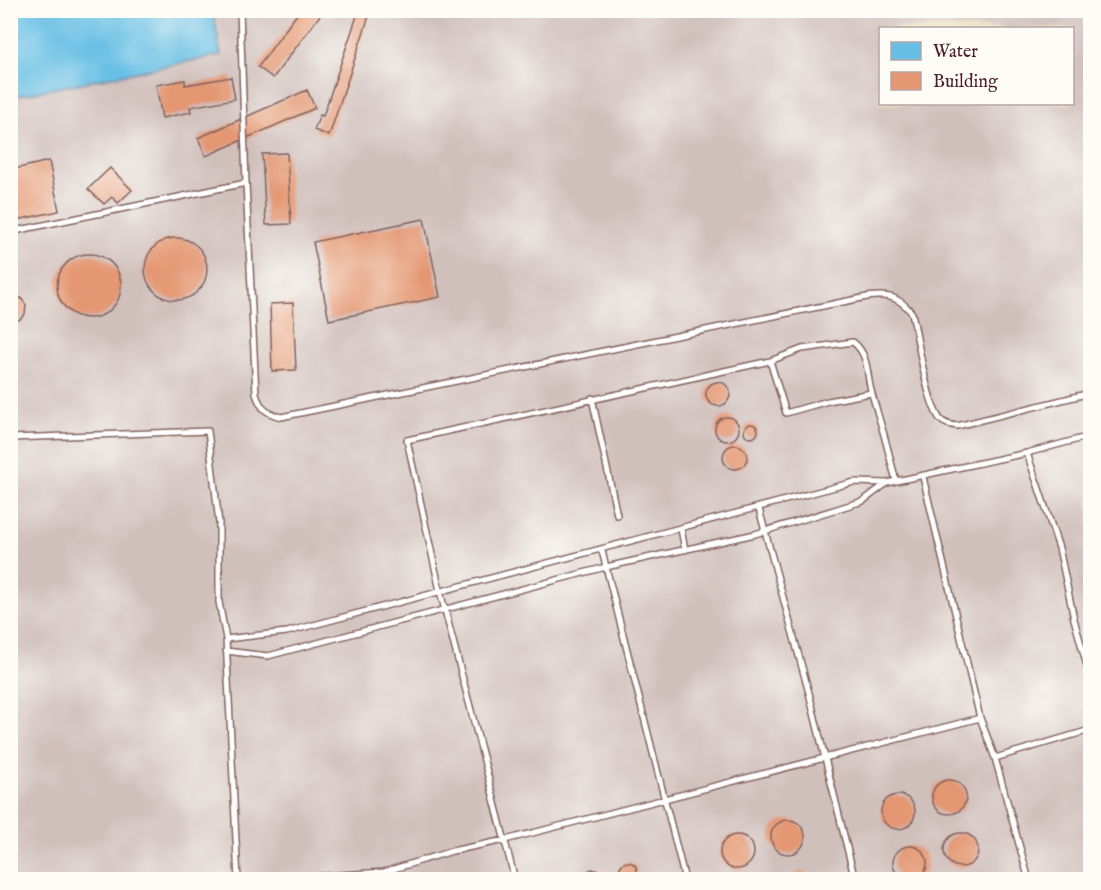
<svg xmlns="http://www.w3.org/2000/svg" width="1101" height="890" viewBox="0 0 1101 890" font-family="'IM FELL English',serif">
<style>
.industrial{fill:#d0c0bc;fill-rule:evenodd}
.water{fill:#68bfe5;stroke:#596f88;stroke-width:1.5}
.building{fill:#e49772}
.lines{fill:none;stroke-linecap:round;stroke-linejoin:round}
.lane-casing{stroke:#82625d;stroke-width:8}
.lane{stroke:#fff;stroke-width:5}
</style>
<rect width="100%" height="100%" fill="#fdfcf7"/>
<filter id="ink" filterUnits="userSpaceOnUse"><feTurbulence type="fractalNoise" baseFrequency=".0167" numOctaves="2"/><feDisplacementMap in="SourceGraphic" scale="12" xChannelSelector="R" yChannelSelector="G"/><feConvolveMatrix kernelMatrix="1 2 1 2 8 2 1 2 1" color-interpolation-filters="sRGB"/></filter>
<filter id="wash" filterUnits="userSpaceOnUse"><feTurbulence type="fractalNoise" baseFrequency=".008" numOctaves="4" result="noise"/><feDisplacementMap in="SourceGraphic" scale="24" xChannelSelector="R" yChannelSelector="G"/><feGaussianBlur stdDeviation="1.35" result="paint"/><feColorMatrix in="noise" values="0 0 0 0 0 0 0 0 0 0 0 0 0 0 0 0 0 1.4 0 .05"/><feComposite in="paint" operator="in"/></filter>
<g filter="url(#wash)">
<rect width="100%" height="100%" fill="#e9deba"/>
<path class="industrial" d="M213,11H1090V879L11,880V96L221,55ZM880,28H1072V104H880Z"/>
<path class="water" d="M11,10L213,11L221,55L11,97Z"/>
<g id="blocks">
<path class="building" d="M300,10H324L273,78L258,67Z
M359,10H371L329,136L314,130L320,115L323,116Z
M231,77L235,99L190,107L191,112L162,118L156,85L185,80V85Z
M307,90L315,108L206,156L198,138Z
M287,153L291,224L266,225L262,154Z
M49,161L59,211L12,221L10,170Z
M110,168L132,190L118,203L112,197L104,204L88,189Z
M424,219L440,297L329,320L313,242Z
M145 269a31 31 0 1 1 62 0a31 31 0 1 1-62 0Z
M57 286a32 32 0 1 1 64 0a32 32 0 1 1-64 0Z
M10,296L21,298L26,305L25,314L19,320L10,321Z
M293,303L296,370L272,371L270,304Z
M706 394a12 12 0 1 1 24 0a12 12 0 1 1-24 0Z
M715 429a12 12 0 1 1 24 0a12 12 0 1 1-24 0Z
M744 431a7 7 0 1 1 14 0a7 7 0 1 1-14 0Z
M723 457a12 12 0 1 1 24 0a12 12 0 1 1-24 0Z
M932 797a17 17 0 1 1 34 0a17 17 0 1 1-34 0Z
M881 812a17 17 0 1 1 34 0a17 17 0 1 1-34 0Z
M771 837a17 17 0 1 1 34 0a17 17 0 1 1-34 0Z
M944 850a17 17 0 1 1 34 0a17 17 0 1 1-34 0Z
M720 852a17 17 0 1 1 34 0a17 17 0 1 1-34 0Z
M893 863a17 17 0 1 1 34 0a17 17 0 1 1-34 0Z
M619 871a9 9 0 1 1 18 0a9 9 0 1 1-18 0Z
M592,869L599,871L602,880H584L586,872Z
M802,872L814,880H786L792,875Z"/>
</g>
</g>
<g filter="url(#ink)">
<use href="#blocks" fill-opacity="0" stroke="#82625d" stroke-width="1.5"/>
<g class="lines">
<defs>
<path id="lane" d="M246,183L256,394C261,409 266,413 281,417L867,297C888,294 898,296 912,313C918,338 926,400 940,419C944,424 950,425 957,426L1090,393
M10,232L246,183L240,10
M770,361L786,413L828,401L871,393
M592,398L617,515
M10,438L208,431L219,523V602L226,639L238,880
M1027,453L1059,548L1074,619L1090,677
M923,477L980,718L995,758L1029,880
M887,483L1027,453L1090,436
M759,509L809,693L855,880
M681,529L685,550
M602,551L685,880
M226,651L268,656L606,567L755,534L863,501L887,483L854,482L287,632L226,639
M995,758L1090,730
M267,880L384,872L452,851L505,840L980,718
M515,880L440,591L407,440L770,361L802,349L853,342C870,355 866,376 872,394C881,423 889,452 896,481"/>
</defs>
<use href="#lane" class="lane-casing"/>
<use href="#lane" class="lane"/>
</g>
</g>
<rect width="1101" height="890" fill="none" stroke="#fdfcf7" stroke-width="36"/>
<rect x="879" y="27" width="195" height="78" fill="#fdfcf7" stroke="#b5a4a5" stroke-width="1.5"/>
<rect x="891" y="42" width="30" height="18" fill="#68bfe5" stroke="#b5a4a5" stroke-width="1.5"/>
<text x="933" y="57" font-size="18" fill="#4a1f2b">Water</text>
<rect x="891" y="72" width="30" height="18" fill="#e49772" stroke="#b5a4a5" stroke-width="1.5"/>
<text x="933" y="87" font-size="18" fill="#4a1f2b">Building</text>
</svg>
